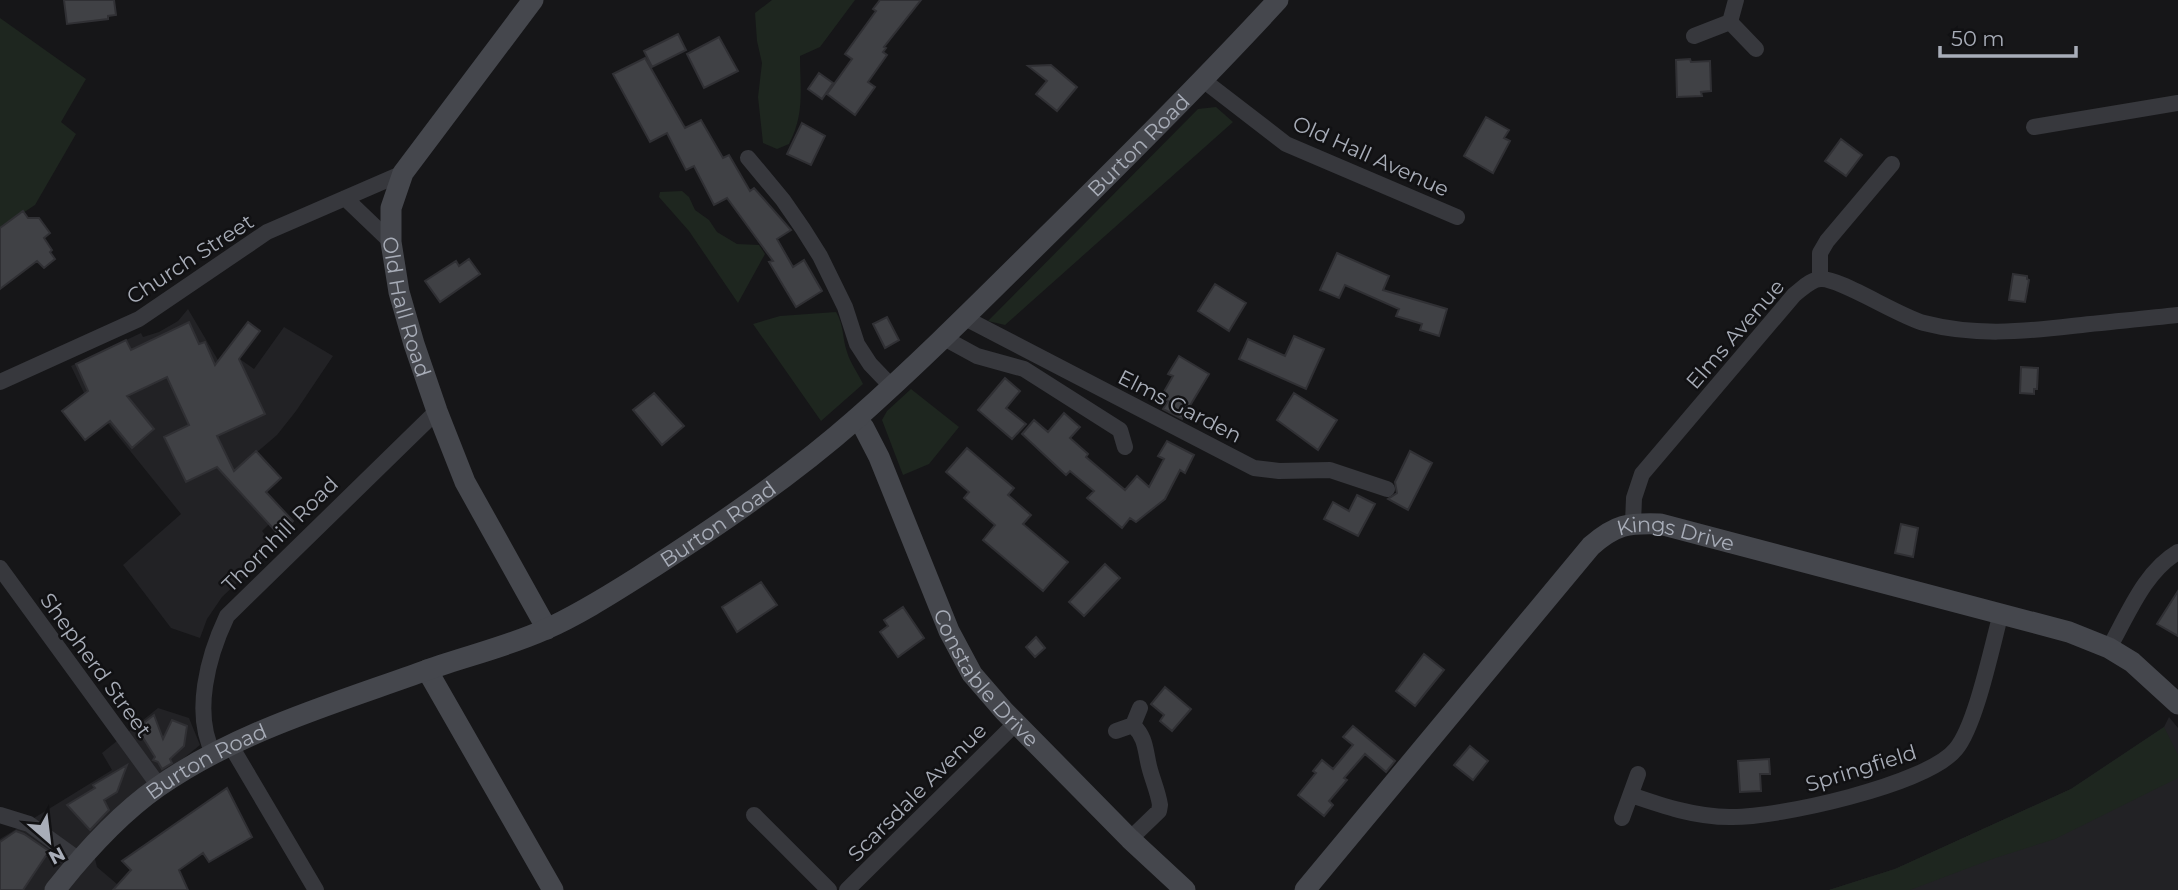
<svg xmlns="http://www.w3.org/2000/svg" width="2178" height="890" viewBox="0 0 2178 890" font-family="Montserrat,sans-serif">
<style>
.built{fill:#222225}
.green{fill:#1e261f}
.building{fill:#404145;stroke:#303034;stroke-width:2}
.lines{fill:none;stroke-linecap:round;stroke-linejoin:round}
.street{stroke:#37383d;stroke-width:16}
.secondary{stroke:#45474d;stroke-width:21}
.labels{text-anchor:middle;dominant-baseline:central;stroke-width:5;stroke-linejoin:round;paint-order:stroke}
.street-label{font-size:21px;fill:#a8adb8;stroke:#111113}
</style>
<rect width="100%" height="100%" fill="#161618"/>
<path class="built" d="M188,309L225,372L237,357L254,369L284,327L333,356L296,411L277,435L227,478L269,524L262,531L271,542L262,550L263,558L222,597L207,619L200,638L171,628L123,565L181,514L85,395L71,366L141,333L143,337L159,332L178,321Z
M158,708L189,718L200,745L89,835L97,867L124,890H0V839L112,770L102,753Z
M2169,717L2178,728V890H1829L1895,869L2071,789L2164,727Z"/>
<path class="green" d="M772,0H855L820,47L800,56C800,89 805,113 789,144L777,149L763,143L758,97L762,63L757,41L755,13Z
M0,18L86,79L61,122L76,134L35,205L0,228Z
M1216,107L1233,122L1005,325L988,321L1198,109Z
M682,191L689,197L695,210L709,220L717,232L737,244L759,245L765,254L738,303L689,231L659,197L660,192Z
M836,312C844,325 842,337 847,352C850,363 858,373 863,384L821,421L753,324L780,316Z
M911,389L959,427L929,464L903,475L882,420L887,411Z
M2164,727L2178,755V778L2055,839L1995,858L1910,890H1829L1895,869L2071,789Z"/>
<path class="building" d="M64,0H114L116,15L108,16V19L67,24Z
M880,0H921L884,47L886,48L883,52L887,55L868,82L875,87L855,115L827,94L852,59L845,54L876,11L873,9Z
M678,34L686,50L652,67L644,51Z
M719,37L738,71L704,88L687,54Z
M645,58L685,128L701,120L723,158L729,155L750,191L754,188L791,230L777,239L793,267L804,260L822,291L796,307L769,262L773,261L727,198L714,205L694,166L686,170L667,133L650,142L613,74Z
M1690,59L1691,62L1710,61L1711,91L1701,92L1702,96L1677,97L1676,60Z
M1051,65L1077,87L1057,111L1036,94L1047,81L1028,66Z
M819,73L833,83L822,99L808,89Z
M1486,117L1509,130L1504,138L1510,141L1493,173L1464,156Z
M802,123L825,136L811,165L787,154Z
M1841,139L1862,155L1846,176L1825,161Z
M23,211L28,218H39L50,233L44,238L52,250L50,252L55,259L44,268L37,261L0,289V228Z
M1337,253L1389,276L1383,290L1447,309L1439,336L1420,330L1422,324L1396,316L1399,309L1345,285L1339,298L1320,290Z
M469,259L480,274L440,302L425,281L456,261L459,266Z
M2013,274L2027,276V279L2029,280L2025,302L2009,300Z
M1215,284L1246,303L1229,331L1198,311Z
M887,317L899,340L885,348L873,324Z
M189,322L199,344L205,342L215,365L248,322L260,331L239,359L265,414L217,436L234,471L256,451L281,478L266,492L293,521L279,535L217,467L186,482L164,437L189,425L167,377L127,396L154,429L132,448L110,421L85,440L62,411L88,391L76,364L126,340L131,350Z
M1294,336L1324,349L1306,389L1239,359L1248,339L1285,356Z
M1179,356L1209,374L1182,419L1163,409L1168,401L1161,397L1173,376L1168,374Z
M2021,367L2038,368L2037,389H2034V394L2020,393Z
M1005,378L1020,391L1006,408L1026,424L1012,439L978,410Z
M654,393L684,426L662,445L633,410Z
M1294,393L1337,420L1318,450L1277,420Z
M1064,413L1080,427L1070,438L1088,454L1086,457L1125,490L1137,476L1149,487L1164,459L1158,456L1167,441L1194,455L1185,473L1180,470L1165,499L1136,522L1130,518L1122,528L1087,498L1094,491L1070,471L1066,475L1022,434L1034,420L1048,432Z
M967,448L1014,488L1008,495L1031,515L1023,524L1068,562L1043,591L983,540L995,525L964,498L969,492L946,472Z
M1410,451L1432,463L1408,510L1388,499L1397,493L1395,482Z
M1357,495L1375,504L1358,536L1324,519L1333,502L1349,511Z
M1901,524L1918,528L1913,557L1895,553Z
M1105,564L1120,578L1084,616L1069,602Z
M761,582L777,605L737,632L722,607Z
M2178,591V636L2157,624Z
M903,607L924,638L898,657L880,632L888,626L884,620Z
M1036,637L1045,648L1035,657L1026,647Z
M1424,654L1444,670L1415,706L1396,691Z
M1165,687L1191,709L1172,731L1160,721L1164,715L1151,704Z
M154,715L163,739L172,720L187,726L184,746L170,759L172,763L162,769L158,762L153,760L155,757L137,728Z
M1353,726L1395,761L1386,772L1365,754L1344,778L1347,780L1329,801L1333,805L1324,816L1298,795L1316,773L1313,771L1322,760L1333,769L1353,745L1343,737Z
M1470,746L1488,761L1473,780L1454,765Z
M1769,759L1770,774H1760L1761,791L1740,792L1738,761Z
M127,765L117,792L104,800L109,810L90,830L67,805L95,788L93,785Z
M227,788L252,837L209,862L203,853L179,870L188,890H113L131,870L122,861Z
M16,831L24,834L49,851L23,890H0V842Z"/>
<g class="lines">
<path class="street" d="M1730,22L1756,49
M1694,36L1730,22L1736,0
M1203,80L1286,144L1457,217
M2034,127L2178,103
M748,158L783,200L803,229L820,256L845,307L857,344L870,364L891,386
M345,198L391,242
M1820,279V253L1827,241L1892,164
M965,318L1254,468L1279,471L1330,470L1387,489
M944,338L977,356L1024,369L1120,430L1125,447
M0,382L139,319L267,232L403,173
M1633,523L1634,498L1642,474L1794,295C1802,289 1811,279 1821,279C1840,278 1898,316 1924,323C1974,336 2021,332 2072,326C2107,322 2143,319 2178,315
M0,568L159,786
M2109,648C2128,615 2144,572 2178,552
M1116,731L1133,725L1140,708
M231,746L316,890
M214,755C192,714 208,656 227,616L437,411
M1631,795C1663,806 1695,817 1730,817C1777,818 1927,785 1956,749C1976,725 1992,646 2001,613
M0,815L29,824L79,860
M754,815L829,890
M1622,818L1638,774
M1130,839L1159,811L1160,805C1158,791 1152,779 1149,766C1145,749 1146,738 1133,725
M847,890L1016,723"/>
<g class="secondary">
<path id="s1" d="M533,0L403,173L391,208V242L399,292L414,344L437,411L465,482L547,629"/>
<path id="s2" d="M856,419L864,428L879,457L949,631L972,674L1004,711L1130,839L1185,890"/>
<path d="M427,670L553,890"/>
<path id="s3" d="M55,890C85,852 118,815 158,787C238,731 336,703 427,670C466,656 506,647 544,630C576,616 608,596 638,577C713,529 789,478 856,419C926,357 991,291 1057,226C1132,152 1206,78 1278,0"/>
<path id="s4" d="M1305,890L1591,546C1616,524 1628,523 1660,524L2069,632L2109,648L2132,662L2178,704"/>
</g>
</g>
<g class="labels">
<g class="street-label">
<text stroke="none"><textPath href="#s3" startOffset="1335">Burton Road</textPath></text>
<text transform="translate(1371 156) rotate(24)">Old Hall Avenue</text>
<text transform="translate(190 259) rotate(-33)">Church Street</text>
<text stroke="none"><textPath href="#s1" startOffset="354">Old Hall Road</textPath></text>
<text transform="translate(1735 334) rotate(-49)">Elms Avenue</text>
<text transform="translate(1180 406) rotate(27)">Elms Garden</text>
<text stroke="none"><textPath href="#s3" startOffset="768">Burton Road</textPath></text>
<text transform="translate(280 534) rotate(-45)">Thornhill Road</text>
<text stroke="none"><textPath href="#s4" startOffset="539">Kings Drive</textPath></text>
<text transform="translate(96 665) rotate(54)">Shepherd Street</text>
<text stroke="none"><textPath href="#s2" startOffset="292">Constable Drive</textPath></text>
<text stroke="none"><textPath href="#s3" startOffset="201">Burton Road</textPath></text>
<text transform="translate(1861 768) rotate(-17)">Springfield</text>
<text transform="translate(917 792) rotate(-45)">Scarsdale Avenue</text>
</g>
</g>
<g transform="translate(49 841) rotate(152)" stroke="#111113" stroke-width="5" paint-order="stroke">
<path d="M0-5L12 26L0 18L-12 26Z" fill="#a8adb8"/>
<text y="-10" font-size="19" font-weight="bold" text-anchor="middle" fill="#a8adb8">N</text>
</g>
<path d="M1940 46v10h136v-10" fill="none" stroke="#a8adb8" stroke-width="3.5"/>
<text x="1951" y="46" font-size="21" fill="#a8adb8" stroke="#111113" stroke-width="5" paint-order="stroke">50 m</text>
</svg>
